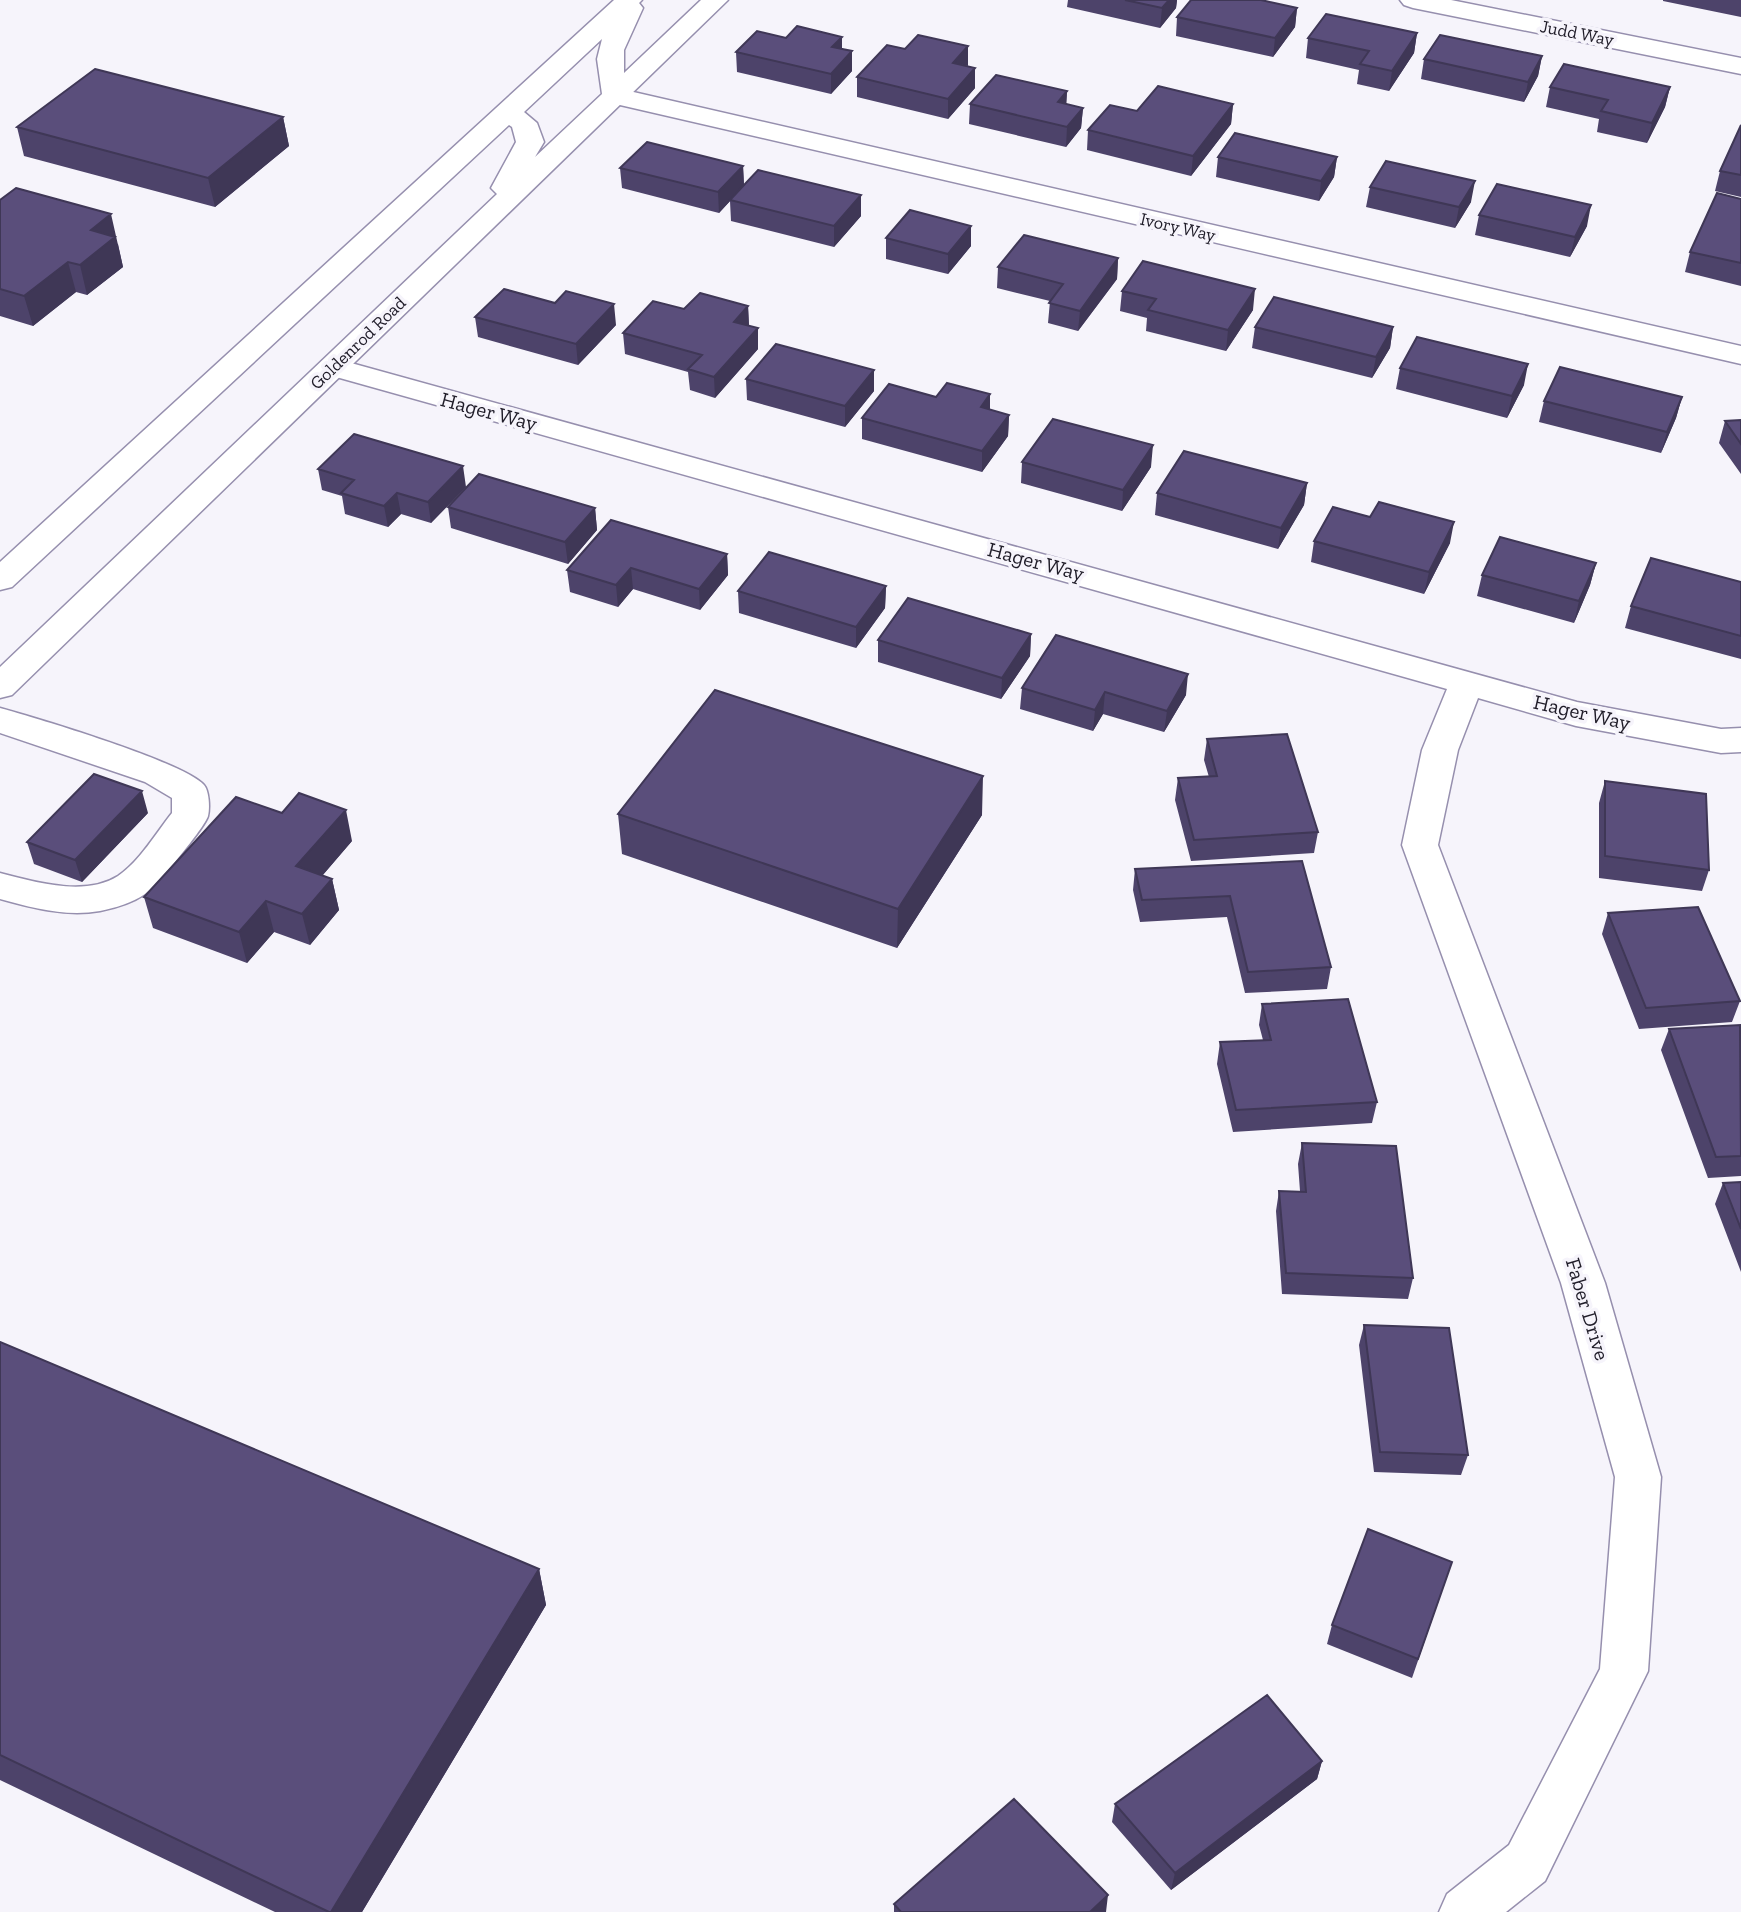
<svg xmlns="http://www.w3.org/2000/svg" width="1741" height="1912" viewBox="0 0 1741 1912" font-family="'Zilla Slab',serif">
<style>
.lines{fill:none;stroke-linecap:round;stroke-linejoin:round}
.minor-casing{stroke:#968fae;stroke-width:3}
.major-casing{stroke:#968fae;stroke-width:3}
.minor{fill:#fff;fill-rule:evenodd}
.major{fill:#fff;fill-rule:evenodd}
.wall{fill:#4d436a}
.shaded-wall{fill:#3f3756}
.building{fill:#5a4e7b;stroke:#3f3756;stroke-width:2}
.labels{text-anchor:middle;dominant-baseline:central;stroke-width:7;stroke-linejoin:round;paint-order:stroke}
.far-street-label{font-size:18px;fill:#1f1c28;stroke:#f6f4fb}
.street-label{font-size:21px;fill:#1f1c28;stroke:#f6f4fb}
</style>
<rect width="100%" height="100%" fill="#f6f4fb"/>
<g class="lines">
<defs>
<path id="minor" d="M1400,0H1451L1741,58V74L1413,8L1404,5Z
M616,88L1741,346V364L607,102L603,96L607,90Z
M333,358L1577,702L1721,729L1741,728V752L1721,753L1576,726L1478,698L1458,750L1438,845L1605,1283L1661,1477L1648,1671L1545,1881L1506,1912H1439L1447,1894L1509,1845L1600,1669L1615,1477L1561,1283L1402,845L1422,750L1447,689L322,373L318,367L322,361Z
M0,708C36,718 184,762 204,785C209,791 210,807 208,816C205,827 156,887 145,894C132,903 115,908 100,911C66,917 32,908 0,899V873C35,882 85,897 118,876C140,861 156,833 172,813V798L145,782L0,733Z"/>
<path id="major" d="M614,0H642L639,3L643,8L624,50V73L701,0H728L12,695L0,698V667L497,194L491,188L516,142L512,127L509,125L12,587L0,590V562ZM602,39L597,59L602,94L535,157L544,142L537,123L524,112Z"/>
</defs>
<use href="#minor" class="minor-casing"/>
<use href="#major" class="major-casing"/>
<use href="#minor" class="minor"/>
<use href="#major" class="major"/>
</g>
<path class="wall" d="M1068,0H1177L1176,8L1160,28L1067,7Z
M1663,0H1741V17L1663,1Z
M1297,8L1295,27L1273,57L1176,36L1177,17Z
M1417,33L1414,53L1389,91L1357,84L1359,70L1306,58L1308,38Z
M786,38L852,51V71L831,94L737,72L736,52Z
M1542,56L1538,76L1524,102L1421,79L1424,59Z
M968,66L975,68V88L948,119L857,97V77Z
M1550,87H1670L1665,107L1647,143L1597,132L1599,119L1546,107Z
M1067,91L1066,104L1083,108L1081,128L1066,147L969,124L970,104Z
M1233,104L1231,124L1191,176L1087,150L1088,130L1137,111Z
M283,117L289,146L215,207L24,156L17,127Z
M1741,125V197L1715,191L1720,171Z
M1218,157H1337L1334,177L1319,201L1216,177Z
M743,166L744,185L861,195V216L834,247L731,221L730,201L719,213L622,188L620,168Z
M1370,187L1471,202L1455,228L1366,207Z
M1741,199V286L1685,272L1690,252Z
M0,200L118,244L123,267L87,295L76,292L33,326L0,316Z
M1479,215L1587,226L1570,257L1475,235Z
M886,238L971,246L948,274L886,259Z
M1118,258L1117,279L1078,331L1048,323L1050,301L997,288L998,267Z
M1122,291L1253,310L1226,351L1146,331L1147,318L1120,311Z
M748,306L749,326L758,328V349L715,398L690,390L688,372L625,354L623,333L684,309Z
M475,317L616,325L578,365L478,337Z
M1255,327H1393L1390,348L1372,378L1252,348Z
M1400,368L1524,385L1507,418L1396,389Z
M874,370V391L845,427L747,400L746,379Z
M990,394V410L1009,415L1008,436L982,472L862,439V418L936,397Z
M1682,397L1676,418L1661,453L1539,422L1544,401Z
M1741,420V474L1719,443L1725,421Z
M1022,462L1151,467L1122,511L1021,483Z
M318,469L466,487L431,523L401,514L388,527L345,514L342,496L322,490Z
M1307,483L1304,505L1278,549L1155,515L1157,493Z
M448,507L595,508L597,530L568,564L451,528Z
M1314,541L1450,543L1424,594L1311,562Z
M727,554L728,575L700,610L633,589L618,607L570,592L567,570Z
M1596,563L1590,585L1574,623L1477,596L1482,575Z
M1741,582V659L1625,628L1631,606Z
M886,586L885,608L856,648L739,613L738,591Z
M1031,634L1030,656L1001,699L878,662V640Z
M1022,688L1186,695L1164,732L1103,714L1093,731L1020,709Z
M1207,739L1318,832L1314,853L1191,861L1175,800L1178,778L1209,777L1204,760Z
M1605,781L1709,870L1702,891L1599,878V803Z
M148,813L82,882L34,864L27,842Z
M618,814L982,815L897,948L622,854Z
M352,841L322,876L332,879L339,910L310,945L274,932L247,963L153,928L144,897Z
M1302,861L1331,967L1327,989L1245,993L1227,917L1140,922L1133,890L1135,869Z
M1608,913L1740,1001L1732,1022L1639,1029L1602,934Z
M1262,1004L1377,1102L1372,1123L1233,1132L1217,1064L1220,1042L1263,1040L1259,1025Z
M1741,1027V1176L1708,1178L1661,1050L1669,1029Z
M1302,1143L1413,1278L1408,1299L1282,1294L1276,1211L1279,1191H1300L1298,1164Z
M1741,1182V1272L1715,1204L1723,1183Z
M1364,1325L1468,1455L1461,1475L1374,1472L1359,1345Z
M0,1342L539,1569L546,1605L362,1912H275L0,1780Z
M1452,1562L1412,1678L1327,1644L1332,1625Z
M1322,1761L1317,1779L1171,1890L1112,1822L1115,1804Z
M894,1904L1106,1912H894Z"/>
<path class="shaded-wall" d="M1169,0H1177L1176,8L1160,28L1162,8Z
M1297,8L1295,27L1273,57L1275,38Z
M1417,33L1414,53L1389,91L1392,71Z
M842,37V56L832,47Z
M968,46V66L953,63Z
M852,51V71L831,94V74Z
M1542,56L1538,76L1524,102L1528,82Z
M975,68V88L948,119V99Z
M1670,87L1665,107L1647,143L1652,123Z
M1067,91L1066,111L1058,102Z
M1233,104L1231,124L1191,176L1193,156Z
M1083,108L1081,128L1066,147L1067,127Z
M283,117L289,146L215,207L208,178Z
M1337,157L1334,177L1319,201L1321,181Z
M743,166L744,186L719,213L718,192Z
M1475,181L1471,202L1455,228L1459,207Z
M861,195V216L834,247V226Z
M1591,205L1587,226L1570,257L1575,237Z
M111,214L123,267L87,295L80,265L91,230Z
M971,226V246L948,274V254Z
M1118,258L1117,279L1078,331L1080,311Z
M68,262L76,292L33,326L24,296Z
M1255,289L1253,310L1226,351L1228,330Z
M614,304L616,325L578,365L576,344Z
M748,306L749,327L734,322Z
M1393,327L1390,348L1372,378L1376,357Z
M758,328V349L715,398L714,377Z
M1528,364L1524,385L1507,418L1512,396Z
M874,370V391L845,427V406Z
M990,394V416L981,407Z
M1682,397L1676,418L1661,453L1667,432Z
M1009,415L1008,436L982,472V451Z
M1153,445L1151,467L1122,511L1123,490Z
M463,466L466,487L431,523L428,502Z
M1307,483L1304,505L1278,549L1281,528Z
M397,493L401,514L388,527L384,506Z
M595,508L597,530L568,564L565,542Z
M1454,522L1450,543L1424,594L1429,572Z
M727,554L728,575L700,610L699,589Z
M1596,563L1590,585L1574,623L1579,601Z
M631,568L633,589L618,607L616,585Z
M886,586L885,608L856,648V627Z
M1031,634L1030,656L1001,699L1002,678Z
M1188,674L1186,695L1164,732L1167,711Z
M1105,692L1103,714L1093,731L1095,710Z
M983,776L982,815L897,948L898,909Z
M142,791L148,813L82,882L75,860Z
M346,810L352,841L303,898L296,866Z
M332,879L339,910L310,945L302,914Z
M266,901L274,932L247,963L239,932Z
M539,1569L546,1605L362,1912H331Z
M1322,1761L1317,1779L1171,1890L1175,1873Z
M1108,1895L1106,1912H1090Z"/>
<path class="building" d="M1125,0H1169L1162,8Z
M1191,0H1261L1297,8L1275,38L1177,17Z
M1326,14L1417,33L1392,71L1360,64L1369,51L1308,38Z
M797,26L842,37L832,47L852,51L831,74L736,52L757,31L786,38Z
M918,35L968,46L953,63L975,68L948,99L857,77L887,45L905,49Z
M1440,35L1542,56L1528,82L1424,59Z
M1564,64L1670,87L1652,123L1601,111L1608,100L1550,87Z
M95,69L283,117L208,178L17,127Z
M996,75L1067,91L1058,102L1083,108L1067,127L970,104Z
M1158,86L1233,104L1193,156L1088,130L1110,105L1137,111Z
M1741,125V175L1720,171Z
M1235,133L1337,157L1321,181L1218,157Z
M647,142L743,166L718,192L620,168Z
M1386,161L1475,181L1459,207L1370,187Z
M758,170L861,195L834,226L730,200Z
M1497,184L1591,205L1575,237L1479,215Z
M16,188L111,214L91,230L115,237L80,265L68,262L24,296L0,289V200Z
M1717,193L1741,199V263L1690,252Z
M910,210L971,226L948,254L886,238Z
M1024,235L1118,258L1080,311L1049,303L1063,284L998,267Z
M1143,261L1255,289L1228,330L1148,310L1156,299L1122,291Z
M504,289L555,303L566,291L614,304L576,344L475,317Z
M700,293L748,306L734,322L758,328L714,377L688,369L702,355L623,333L653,301L684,309Z
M1274,297L1393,327L1376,357L1255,327Z
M1417,337L1528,364L1512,396L1400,368Z
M776,344L874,370L845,406L746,379Z
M1560,367L1682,397L1667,432L1544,401Z
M947,383L990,394L981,407L1009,415L982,451L862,418L889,384L936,397Z
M1053,419L1153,445L1123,490L1022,462Z
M1741,420V444L1725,421Z
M354,434L463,466L428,502L397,493L384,506L341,493L354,480L318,469Z
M1184,451L1307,483L1281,528L1157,493Z
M479,474L595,508L565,542L448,507Z
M1379,502L1454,522L1429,572L1314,541L1333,507L1370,517Z
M611,520L727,554L699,589L631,568L616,585L567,570Z
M1500,537L1596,563L1579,601L1482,575Z
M769,552L886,586L856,627L738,591Z
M1651,558L1741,582V636L1631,606Z
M908,598L1031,634L1002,678L878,640Z
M1056,635L1188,674L1167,711L1105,692L1095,710L1022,688Z
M715,690L983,776L898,909L618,814Z
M1287,734L1318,832L1194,840L1178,778L1217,776L1207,739Z
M94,774L142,791L75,860L27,842Z
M1605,781L1706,794L1709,870L1605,856Z
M299,793L346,810L296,866L332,879L302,914L266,901L239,932L144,897L236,797L282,813Z
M1302,861L1331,967L1248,972L1230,896L1142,900L1135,869Z
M1698,907L1740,1001L1646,1008L1608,913Z
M1348,999L1377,1102L1236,1110L1220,1042L1271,1040L1262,1004Z
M1740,1025L1741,1156L1716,1157L1669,1029Z
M1302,1143L1396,1146L1413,1278L1286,1273L1279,1191L1306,1192Z
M1741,1182V1229L1723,1183Z
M1364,1325L1449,1328L1468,1455L1380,1452Z
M0,1342L539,1569L331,1912H329L0,1755Z
M1368,1529L1452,1562L1418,1659L1332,1625Z
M1267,1695L1322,1761L1175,1873L1115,1804Z
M1014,1799L1108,1895L1090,1912H901L894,1904Z"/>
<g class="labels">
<g class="far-street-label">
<text transform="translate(1577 33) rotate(11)">Judd Way</text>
<text transform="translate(1178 227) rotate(13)">Ivory Way</text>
<text transform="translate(358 343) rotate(-44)">Goldenrod Road</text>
</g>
<g class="street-label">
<text transform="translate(489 411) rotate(15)">Hager Way</text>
<text transform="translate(1036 561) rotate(15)">Hager Way</text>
<text transform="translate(1582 712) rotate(13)">Hager Way</text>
<text transform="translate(1588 1309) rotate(73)">Faber Drive</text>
</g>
</g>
</svg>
